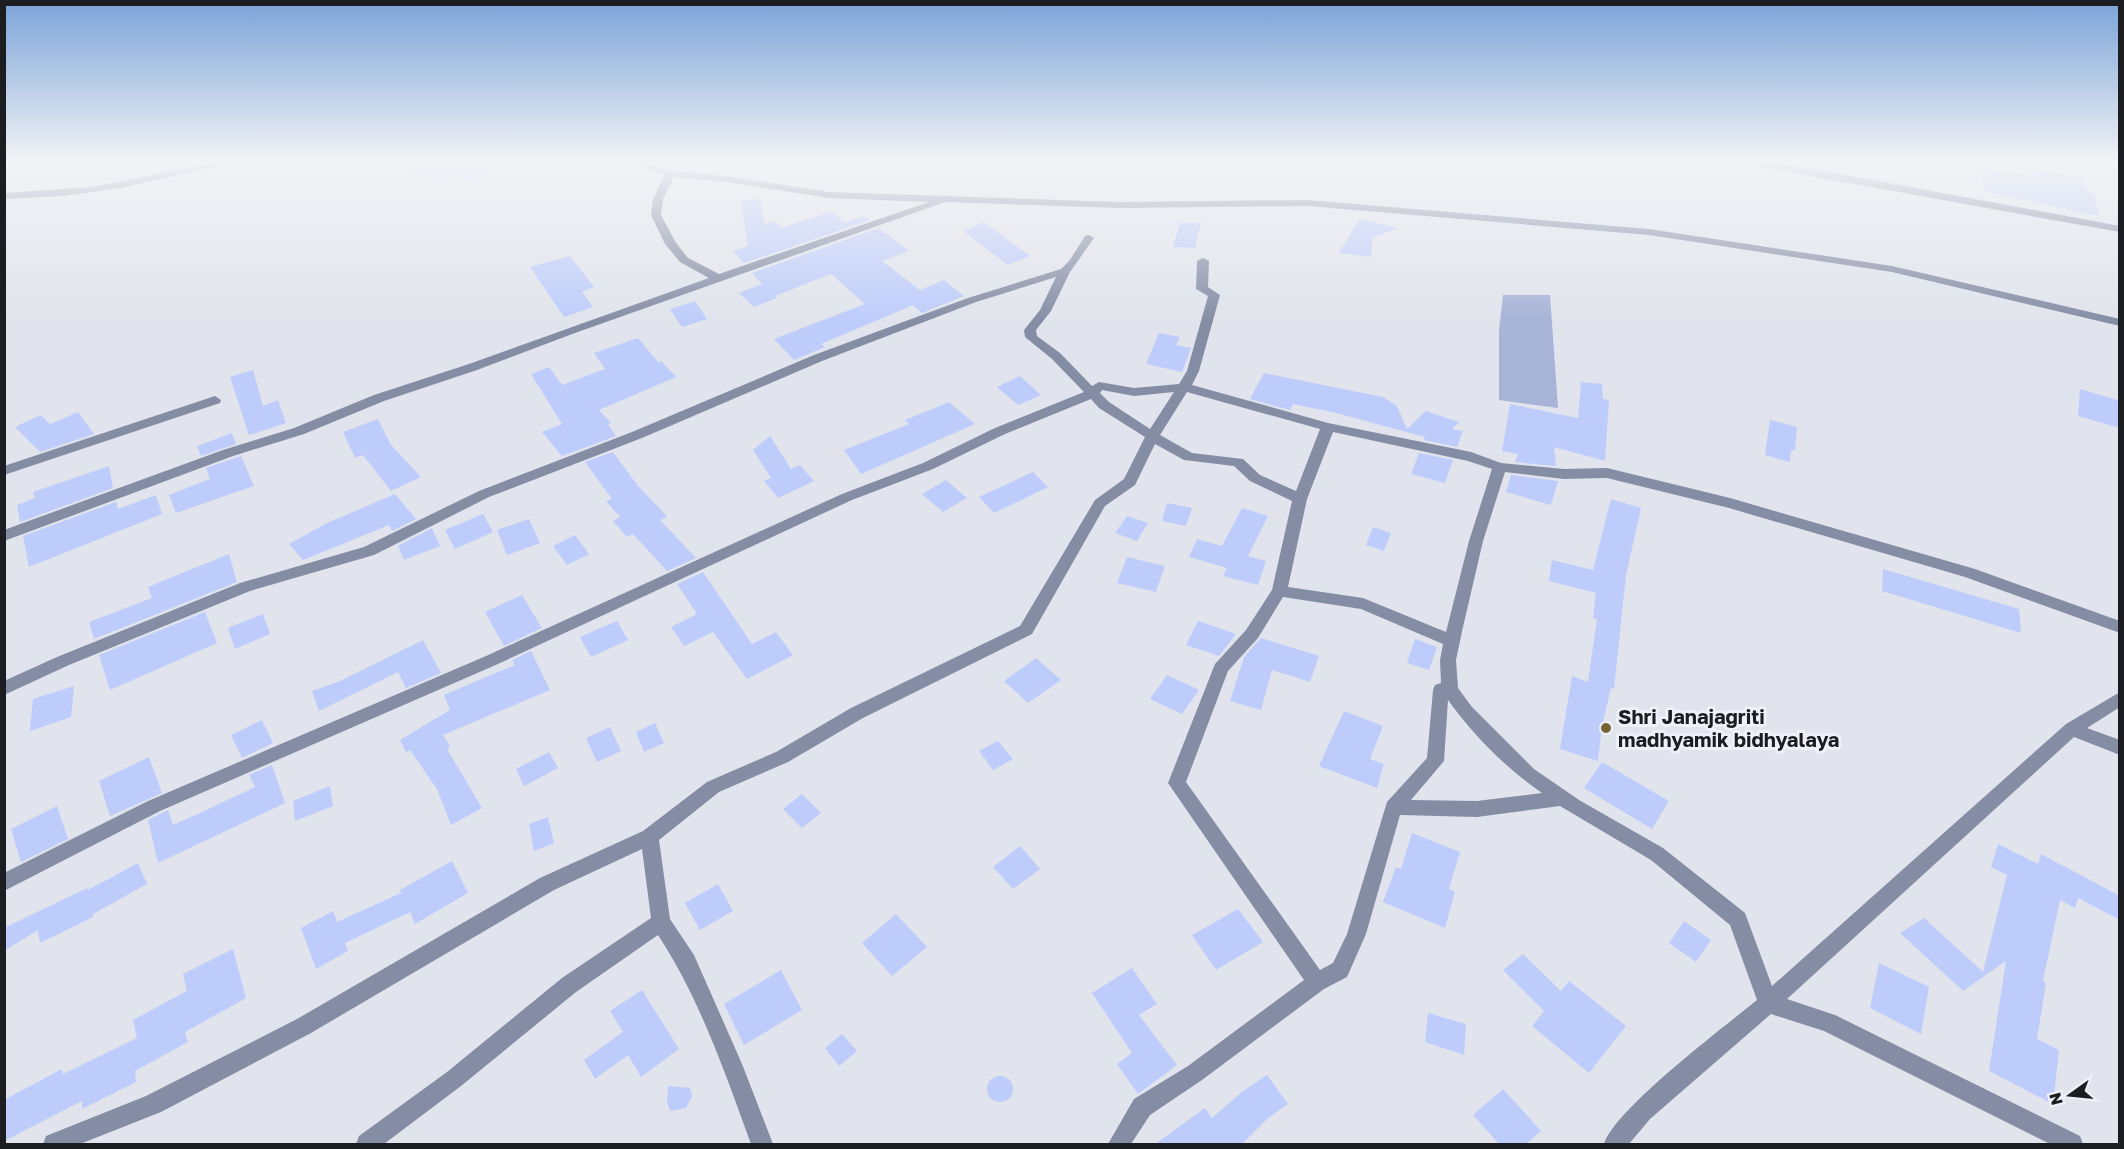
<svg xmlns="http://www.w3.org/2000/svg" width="2124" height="1149" viewBox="0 0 2124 1149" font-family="'Golos Text',sans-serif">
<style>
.green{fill:#a7b3d7}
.building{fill:#bdccfa}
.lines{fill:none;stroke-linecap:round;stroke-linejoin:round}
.street{fill:#858da5;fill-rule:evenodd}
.poi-dot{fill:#766533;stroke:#eef1f9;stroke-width:2}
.labels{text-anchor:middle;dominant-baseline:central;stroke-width:6;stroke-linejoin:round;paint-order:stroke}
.poi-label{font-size:20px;font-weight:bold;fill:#1c1d20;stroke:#eef1f9;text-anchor:start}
</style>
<rect width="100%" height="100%" fill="#e1e4ec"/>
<path class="green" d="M1503,295H1550L1558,408L1499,400V330Z"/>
<path class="building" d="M413,161H472L496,165L477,182L412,173Z
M2029,167L2083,178L2085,190L2091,191L2095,196L2099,216L1984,191L1981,168L2030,175Z
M760,198L765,224L775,221L782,228L831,211L845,223L864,216L870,220L744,263L733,251L748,246L741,201Z
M1360,219L1398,228L1372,238L1371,257L1339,253Z
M984,222L1030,256L1008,265L963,231Z
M1180,223H1201L1195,248L1173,247Z
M879,228L909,251L882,261L920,290L944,280L964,296L922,313L913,305L821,344L825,347L794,360L774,339L865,304L831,274L775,296L777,298L754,307L739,293L762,284L752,273Z
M570,256L594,287L582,292L593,307L564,317L530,267Z
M695,301L707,319L682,327L670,309Z
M1159,333L1180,337L1176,345L1191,348L1182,372L1146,364Z
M638,338L658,362L661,361L676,377L599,410L611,423L608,424L616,436L562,456L542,432L562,424L531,374L549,367L562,385L605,369L594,353Z
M253,370L263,406L278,400L286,423L249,435L230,377Z
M1264,373L1383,397L1397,406L1407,429L1426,411L1459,422L1452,429L1463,431L1457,447L1424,440L1425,437L1336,413L1293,404L1290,410L1250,399Z
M1020,376L1041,395L1018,405L997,387Z
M1581,382L1602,384L1603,399L1609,400L1605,461L1554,447L1556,466L1515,462L1518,454L1502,451L1510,404L1578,418Z
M2080,389L2120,401V428L2078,416Z
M949,402L975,424L861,474L844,450L909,424L905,420Z
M78,412L94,434L40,452L15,427L41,415L50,424Z
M378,419L391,445L421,477L391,491L363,455L355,458L343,432Z
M1770,420L1797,427L1795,450H1791L1790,462L1765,455Z
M232,433L236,444L201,456L197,446Z
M770,436L791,469L800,465L814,481L778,498L764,481L771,478L753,450Z
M613,452L638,486L667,516L660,520L696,558L667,571L633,534L627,537L613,521L620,517L606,501L612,499L585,462Z
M1419,453L1453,460L1445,483L1411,474Z
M241,456L254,486L176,513L169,495L210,479L206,468Z
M109,466L113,488L20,522L17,505L35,498L33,492Z
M1033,472L1048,487L994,513L979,497Z
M1511,475L1558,481L1551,505L1506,492Z
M946,480L967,498L943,512L922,494Z
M395,494L416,519L392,531L389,525L303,560L289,544L327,523Z
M156,495L162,514L29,567L23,536L116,502L118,509Z
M1611,499L1641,508L1626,575L1614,689L1611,688L1602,726L1598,761L1560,749L1572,676L1588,682L1597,619L1593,618L1596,593L1549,581L1552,560L1593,570Z
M1167,503L1192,508L1186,526L1162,521Z
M1242,508L1268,516L1248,556L1266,561L1258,585L1223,576L1227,568L1189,557L1197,539L1222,546Z
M483,514L493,532L455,549L445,530Z
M1127,516L1148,523L1137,541L1115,533Z
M529,519L540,543L507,555L497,530Z
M1373,527L1391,533L1384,551L1366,545Z
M432,528L440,546L404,560L398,546Z
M575,535L589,554L567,565L553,546Z
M229,554L237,582L94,639L89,622L152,598L148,587Z
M1127,557L1165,566L1156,592L1117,583Z
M1883,569L2019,609L2021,633L1882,591Z
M703,572L752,644L776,632L793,655L747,679L713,632L684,646L671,627L697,614L677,584Z
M522,595L542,628L504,646L485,612Z
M205,612L217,643L110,690L99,655Z
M263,614L270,634L235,649L228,628Z
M617,621L628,640L591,657L580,637Z
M1198,621L1236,634L1219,656L1186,645Z
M1261,638L1319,656L1310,682L1272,670L1261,710L1230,701L1244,657Z
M1415,639L1437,647L1429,670L1407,663Z
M423,640L441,673L406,688L398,672L319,711L312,691L340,681Z
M531,651L550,690L443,735L450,746L447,749L482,808L451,825L437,789L410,750L406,752L400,740L450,710L444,695L515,665L512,660Z
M1036,658L1061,680L1028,703L1004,681Z
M1167,675L1199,690L1182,714L1150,699Z
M74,686L71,717L30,731L33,699Z
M1344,711L1383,726L1370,759L1384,764L1377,788L1319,766Z
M262,720L273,743L242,758L231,735Z
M655,723L664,743L644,752L636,732Z
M610,727L621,751L597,762L586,738Z
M998,741L1013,759L993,770L979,751Z
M549,752L558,768L524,786L516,769Z
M149,757L162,793L110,816L99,781Z
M1602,762L1669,801L1652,829L1584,788Z
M272,765L285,803L158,863L148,820L168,810L173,825L200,813L255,787L249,775Z
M330,786L333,806L295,821L293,801Z
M802,794L821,813L802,828L783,809Z
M57,806L68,839L21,862L11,829Z
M548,817L554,843L534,851L529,824Z
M1412,833L1460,852L1449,889L1455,892L1445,928L1383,902L1396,867L1401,869Z
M1998,844L2038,864L2041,854L2120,896V920L2078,898L2075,908L2060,900L2043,981L2046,983L2037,1039L2059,1050L2053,1104L1989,1071L2006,961L1963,991L1900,933L1924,918L1983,972L2007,875L1991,867Z
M1020,846L1040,869L1013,889L993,867Z
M452,861L468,893L415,924L410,912L345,943L348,951L316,969L301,928L333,911L337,922L401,893L400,890Z
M138,863L147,884L93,914V917L40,943L38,930L4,951V928L87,888L88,890Z
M718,884L733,911L700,930L685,903Z
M1238,909L1263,942L1216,970L1192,935Z
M896,914L927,947L892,976L862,943Z
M1684,921L1711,940L1696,962L1669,943Z
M233,949L246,998L185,1032L188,1042L135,1071L136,1082L82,1109V1101L4,1141V1100L62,1069L63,1074L137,1038L133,1020L187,991L183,974Z
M1523,954L1561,991L1569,981L1626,1026L1589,1073L1532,1026L1544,1011L1503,970Z
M1879,963L1929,987L1921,1034L1870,1008Z
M1132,968L1157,1004L1139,1015L1177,1065L1138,1094L1117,1064L1132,1053L1092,993Z
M781,970L802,1010L744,1045L724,1004Z
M642,990L679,1049L641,1077L628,1055L595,1079L584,1060L623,1032L610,1011Z
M1428,1013L1466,1024L1464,1055L1425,1042Z
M842,1034L857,1051L839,1066L825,1048Z
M1267,1075L1288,1104L1267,1119L1242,1144H1155L1205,1108L1212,1118L1243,1091Z
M987 1089a13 13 0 1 1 26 0a13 13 0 1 1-26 0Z
M668,1086L690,1088L692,1096L686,1108L670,1111L667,1102Z
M1503,1089L1541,1131L1526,1144H1499L1473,1115Z"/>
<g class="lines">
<path class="street" d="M222,161H240L121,188L63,196L4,199V193L92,187Z
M628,161H642L672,171L726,176L829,192L1120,202L1307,200L1649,229L1892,266L2120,319V326L1892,272L1649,235L1307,206L1120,208L945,202L575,333L477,370L384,401L304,434L233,456L4,541V530L223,450L294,428L374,395L469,364L709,278L680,262L665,244L651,215L653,199L665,175ZM674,177L726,182L829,198L929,202L719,274L688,258L676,243L661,215L663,199Z
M1738,161H1771L2120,226V232L1743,164Z
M1089,235L1094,238L1070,272L1051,311L1036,330L1037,336L1060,353L1092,386L1099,382L1134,388L1179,384L1187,371L1208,296L1196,289L1197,261L1203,258L1209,261L1208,287L1220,295L1199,371L1192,385L1328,423L1471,452L1501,463L1564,469L1607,468L1730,498L1975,569L2120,621V633L1965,577L1729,508L1607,478L1564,479L1505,472L1483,541L1463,627L1456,660L1458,688L1472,707L1534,769L1579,800L1663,848L1745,913L1772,986L2066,724L2120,692V707L2087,728L2120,740V755L2074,737L1787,999L1835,1015L2080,1136L2083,1144H2050L1824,1031L1771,1014L1650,1119L1629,1144H1604C1616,1108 1723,1028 1757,1000L1730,925L1651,860L1560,806L1477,817L1400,815L1366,934L1347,977L1324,989L1202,1080L1150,1115L1131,1144H1108L1134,1099L1188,1066L1304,980L1168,783L1215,664L1246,630L1272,590L1292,501L1250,481L1234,466L1184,460L1155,444L1135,485L1105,506L1032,634L863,718L788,762L719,792L659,840L670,919L694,955L742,1064L773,1144H751C725,1073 700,999 658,935L576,992L461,1086L384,1144H356L359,1136L447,1072L562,978L651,918L642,849L554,890L311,1033L161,1112L80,1144H43L46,1136L146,1096L297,1019L540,878L643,831L707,782L776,752L851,708L1020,626L1095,500L1124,479L1145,437L1099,408L1091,399L1005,434L933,469L852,500L498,664L160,811L4,891V873L148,801L486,656L842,494L923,463L995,428L1084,392L1052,359L1025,337L1024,330L1040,310L1056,277L976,302L822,361L642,438L489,497L374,555L250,591L69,665L4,695V681L57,657L240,583L364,547L479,491L632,432L814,355L968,298L1061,269L1070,260L1085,236ZM1102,390L1134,396L1174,392L1150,429L1109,402L1100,393ZM1187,392L1320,429L1296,491L1260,475L1243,459L1192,453L1160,435ZM1333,432L1468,461L1492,469L1469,541L1446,632L1363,598L1288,587L1307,499ZM1283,597L1361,609L1443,644L1440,660L1441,683L1435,685L1433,690L1427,758L1387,802L1347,934L1333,963L1320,970L1186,782L1228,671L1258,638ZM1448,700C1473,735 1507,769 1542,793L1477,801L1411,800L1444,761Z
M215,396L221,400L220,403L4,475V466Z"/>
</g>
<linearGradient id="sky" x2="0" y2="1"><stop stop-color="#7ba3d8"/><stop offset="0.5" stop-color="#f2f3f6"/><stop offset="1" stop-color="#f2f3f6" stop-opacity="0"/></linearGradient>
<rect width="2124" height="322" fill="url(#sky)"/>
<circle class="poi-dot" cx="1606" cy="728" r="6"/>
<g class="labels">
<g class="poi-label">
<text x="1618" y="716">Shri Janajagriti<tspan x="1618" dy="23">madhyamik bidhyalaya</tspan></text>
</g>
</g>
<rect width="2124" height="1149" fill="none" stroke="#1c1d20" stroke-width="12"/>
<g transform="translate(2070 1095) rotate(255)" stroke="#eef1f9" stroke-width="4.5" paint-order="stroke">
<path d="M0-4.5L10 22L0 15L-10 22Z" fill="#1c1d20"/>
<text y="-9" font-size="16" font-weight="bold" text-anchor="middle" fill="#1c1d20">N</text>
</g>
</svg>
